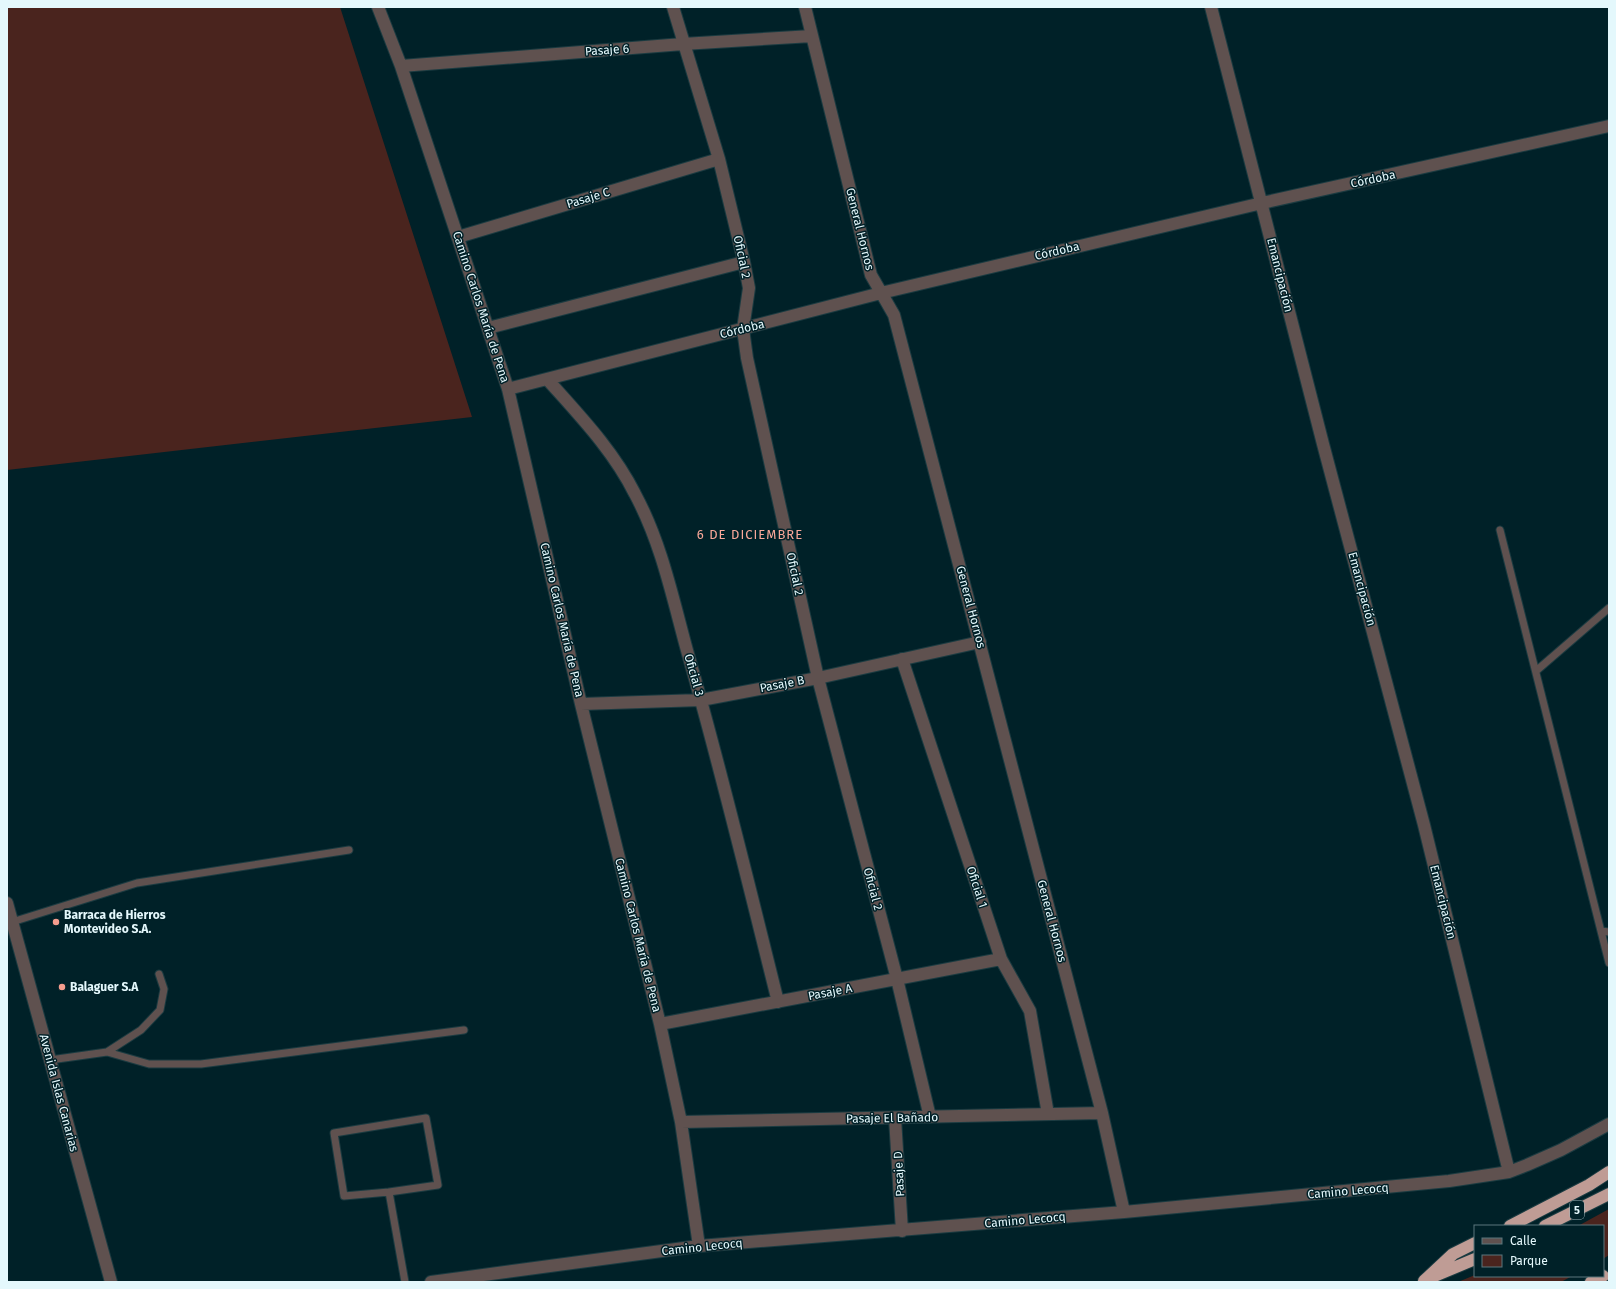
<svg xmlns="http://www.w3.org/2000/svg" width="1616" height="1289" viewBox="0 0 1616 1289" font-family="'Fira Sans',sans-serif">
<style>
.green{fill:#4a241e}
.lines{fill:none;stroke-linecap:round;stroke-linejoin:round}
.lane-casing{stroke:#1b3b41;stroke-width:9}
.street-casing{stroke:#1b3b41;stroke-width:14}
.highway-casing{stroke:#1b3b41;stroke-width:14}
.lane{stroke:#5f514f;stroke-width:7}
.street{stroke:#5f514f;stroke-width:12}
.highway{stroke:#bf9c95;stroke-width:12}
.poi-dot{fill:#f59d8e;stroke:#002128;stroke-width:1.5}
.labels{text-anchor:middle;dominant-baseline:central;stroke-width:3;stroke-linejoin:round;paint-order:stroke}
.shield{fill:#002128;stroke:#a0b8bc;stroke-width:1}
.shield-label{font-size:11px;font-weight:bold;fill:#e4f8fc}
.street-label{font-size:12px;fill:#e4f8fc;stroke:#002128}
.poi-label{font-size:12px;font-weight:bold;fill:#e4f8fc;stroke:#002128;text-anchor:start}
.neighbourhood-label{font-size:13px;letter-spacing:1px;fill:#faa89a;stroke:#002128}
</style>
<rect width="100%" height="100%" fill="#002128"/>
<path class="green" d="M7,7H340L472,417L7,470Z
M1609,1209V1255L1603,1259V1226H1578Z
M1475,1275V1276H1572L1561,1282H1458Z"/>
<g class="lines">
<defs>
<path id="lane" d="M1500,530L1609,963
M1536,671L1609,608
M12,922L137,883L349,850
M1601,931L1609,932
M107,1052L141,1030L160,1010L164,989L159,974
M50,1060L107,1052L149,1064H201L464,1030
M426,1118L438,1185L389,1192L344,1196L334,1133Z
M389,1192L405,1282"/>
<path id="street" d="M378,7L401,66L508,389L581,704L660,1024L681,1122L699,1246
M673,7L719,159L744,262L749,288L743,329L747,358L818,678L897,979L930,1117
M805,7L871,275L894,315L1102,1113L1124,1212
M1211,7L1323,444L1424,825L1509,1172
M401,66L683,44L812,36
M458,237L719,159
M488,328L744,262
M547,379C579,415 613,450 635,494C662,544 673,600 688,654C721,769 749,886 778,1002
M508,389L881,293L1262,203L1609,126
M902,659L1001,959L1030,1011L1048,1114
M581,704L701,700L818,678L980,642
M7,903L111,1282
M660,1024L1001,959
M895,1118L902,1231
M681,1122L1102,1113
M431,1282L699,1246L1124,1212L1449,1181L1509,1172L1527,1165L1561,1150L1609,1124"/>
<path id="highway" d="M1510,1226L1589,1185L1609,1172
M1545,1226L1609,1194
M1432,1277L1475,1259
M1424,1281L1453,1254L1475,1243
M1591,1282L1603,1276"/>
</defs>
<use href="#lane" class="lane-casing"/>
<use href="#street" class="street-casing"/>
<use href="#highway" class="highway-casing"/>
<use href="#lane" class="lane"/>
<use href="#street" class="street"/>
<use href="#highway" class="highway"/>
</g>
<g class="poi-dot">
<circle cx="56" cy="922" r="4"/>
<circle cx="62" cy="987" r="4"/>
</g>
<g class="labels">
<rect class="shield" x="1570" y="1201" width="14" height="18" rx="3"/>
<g class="shield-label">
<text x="1577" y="1210">5</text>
</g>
<g class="street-label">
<text transform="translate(607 50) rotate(-4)">Pasaje 6</text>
<text transform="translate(1373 179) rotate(-12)">Córdoba</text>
<text transform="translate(588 198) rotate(-17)">Pasaje C</text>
<text transform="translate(860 229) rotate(76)">General Hornos</text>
<text transform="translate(1057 251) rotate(-13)">Córdoba</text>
<text transform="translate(742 257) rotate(78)">Oficial 2</text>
<text transform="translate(1280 275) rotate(76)">Emancipación</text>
<text transform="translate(481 307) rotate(72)">Camino Carlos María de Pena</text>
<text transform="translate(742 329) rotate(-14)">Córdoba</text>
<text transform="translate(795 574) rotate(78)">Oficial 2</text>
<text transform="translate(1362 589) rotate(75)">Emancipación</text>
<text transform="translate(971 607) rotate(75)">General Hornos</text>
<text transform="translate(562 620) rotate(77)">Camino Carlos María de Pena</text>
<text transform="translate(694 675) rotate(74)">Oficial 3</text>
<text transform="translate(782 684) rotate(-11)">Pasaje B</text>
<text transform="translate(977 887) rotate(72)">Oficial 1</text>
<text transform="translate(873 889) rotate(75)">Oficial 2</text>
<text transform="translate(1443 902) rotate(76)">Emancipación</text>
<text transform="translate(1052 921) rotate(75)">General Hornos</text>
<text transform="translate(638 935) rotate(76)">Camino Carlos María de Pena</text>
<text transform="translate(830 992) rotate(-11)">Pasaje A</text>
<text transform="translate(59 1093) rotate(75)">Avenida Islas Canarias</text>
<text transform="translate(892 1118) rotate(-1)">Pasaje El Bañado</text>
<text transform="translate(899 1174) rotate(-93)">Pasaje D</text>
<text transform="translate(1348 1191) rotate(-5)">Camino Lecocq</text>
<text transform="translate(1025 1220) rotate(-5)">Camino Lecocq</text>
<text transform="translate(702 1247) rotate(-6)">Camino Lecocq</text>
</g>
<g class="poi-label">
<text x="64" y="915">Barraca de Hierros<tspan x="64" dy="14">Montevideo S.A.</tspan></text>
<text x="70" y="987">Balaguer S.A</text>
</g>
<g class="neighbourhood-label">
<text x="750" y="534">6 DE DICIEMBRE</text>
</g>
</g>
<rect width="1616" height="1289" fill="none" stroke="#e4f8fc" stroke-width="16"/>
<rect x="1474" y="1225" width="130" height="52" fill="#002128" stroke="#5b777d"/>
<rect x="1482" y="1238" width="20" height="6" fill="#5f514f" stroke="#5b777d"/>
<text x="1510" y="1245" font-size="12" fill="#e4f8fc">Calle</text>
<rect x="1482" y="1255" width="20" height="12" fill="#4a241e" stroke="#5b777d"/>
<text x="1510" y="1265" font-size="12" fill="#e4f8fc">Parque</text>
</svg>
